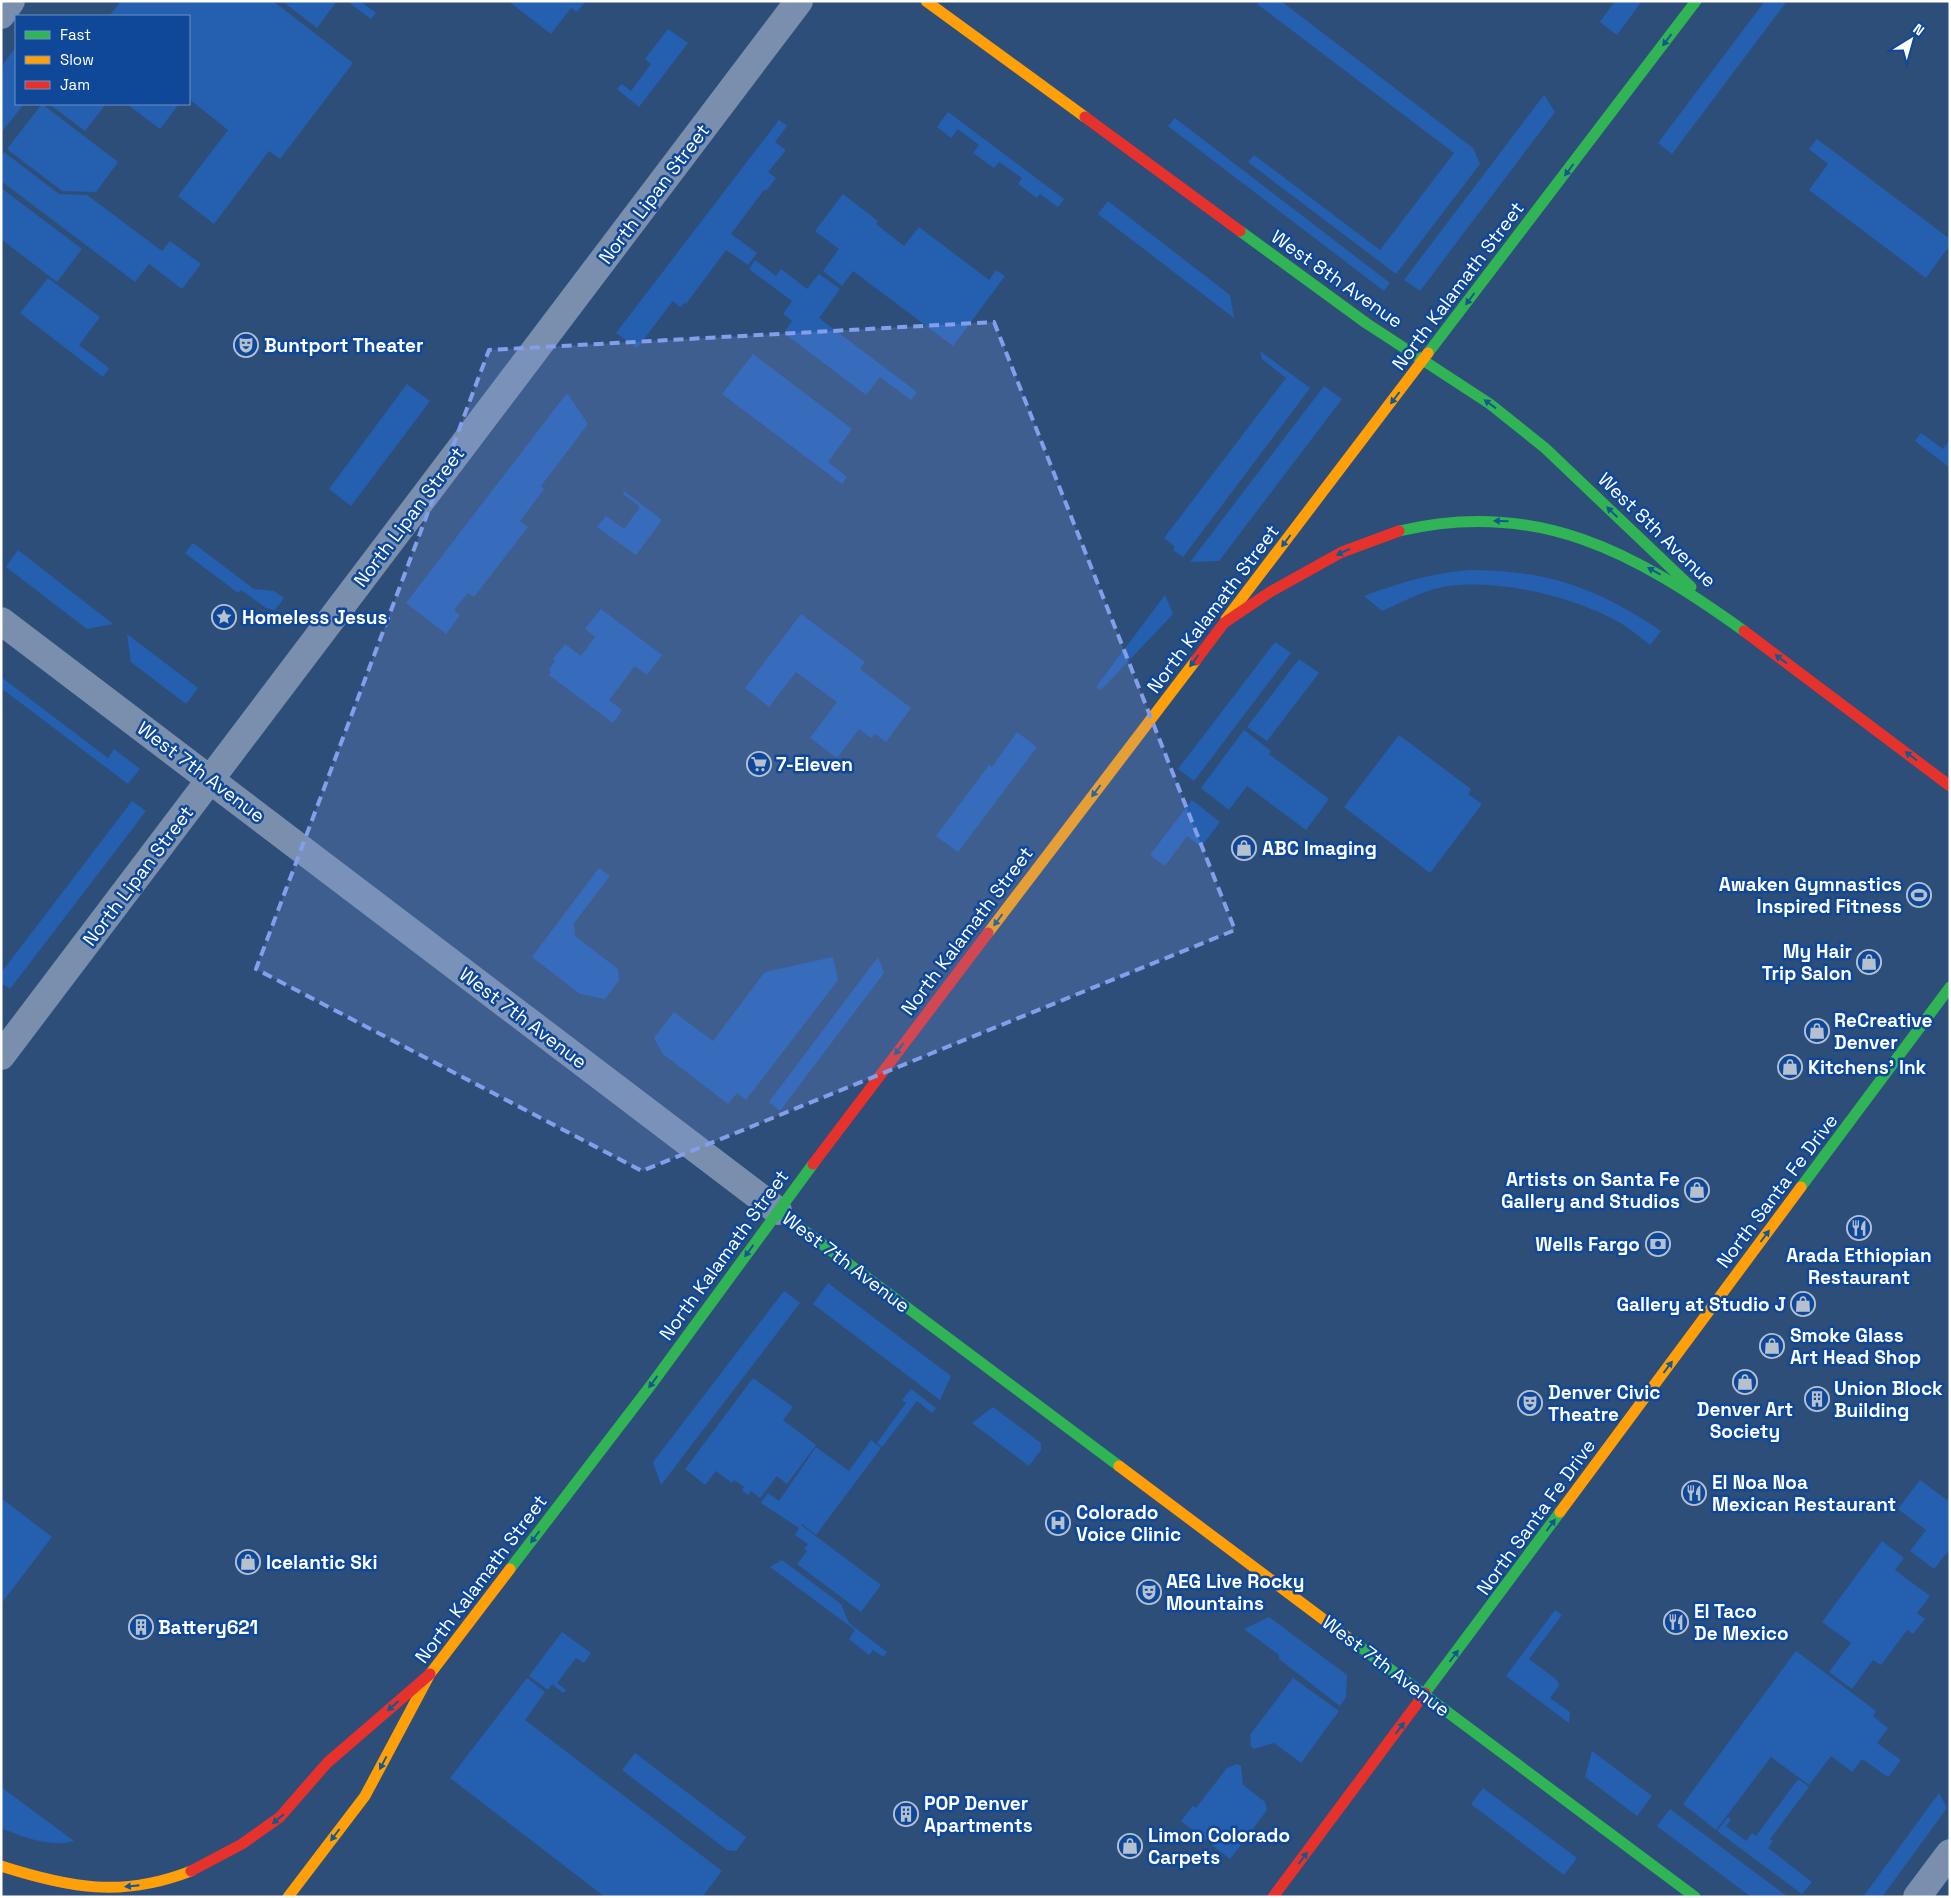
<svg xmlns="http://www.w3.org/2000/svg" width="1951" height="1898" viewBox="0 0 1951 1898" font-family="'Space Grotesk',sans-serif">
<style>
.green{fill:#245fb0}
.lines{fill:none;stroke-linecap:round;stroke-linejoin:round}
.street{stroke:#798fad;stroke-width:28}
.fast{stroke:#30b455;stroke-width:11}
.slow{stroke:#ff9f0a;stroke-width:11}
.jam{stroke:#e5322d;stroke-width:11}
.oneway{fill:#14588f}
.marked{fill:#839eea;fill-opacity:0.2;stroke:#839eea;stroke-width:4;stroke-dasharray:10 6;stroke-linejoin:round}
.labels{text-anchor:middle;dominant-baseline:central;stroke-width:5;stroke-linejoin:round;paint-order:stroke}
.street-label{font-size:19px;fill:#fff;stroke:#0f4899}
.poi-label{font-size:19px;font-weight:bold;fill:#fff;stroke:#0f4899;text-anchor:start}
</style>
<rect width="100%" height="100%" fill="#2e4e7a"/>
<path class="green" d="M121,1H273L353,63L280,159L269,151L214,224L178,196L228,130L189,99V16H109Z
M282,1H337L317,28Z
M347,1H360L376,13L371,19Z
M508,1H586L577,12L571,8L551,34Z
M1259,1H1281L1473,148L1480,164L1396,274L1248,162L1254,155L1380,250L1454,153L1257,4Z
M1615,1H1642L1617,35L1600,22Z
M1765,1H1787L1672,154L1658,143Z
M668,29L688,43L639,107L617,89L622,84L631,91L651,64L645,59Z
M16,47V104H24L1,133V67Z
M1544,95L1555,112L1420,291L1404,280Z
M42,104L118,162L96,192L62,191L7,149Z
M49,104H106L85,131Z
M127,104H179L160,129Z
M948,112L1064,199L1058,207L1040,194L1037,198L1018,184L1022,178L999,162L994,168L973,153L979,145L958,129L951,138L937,127Z
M1175,118L1390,283L1384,291L1168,126Z
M779,120L787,126L775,142L786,150L768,172L776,178L767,190H764L731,234L757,253L748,265L726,250L686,304L684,303L680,307L673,301L637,348L616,333Z
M1817,139L1950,239V245L1926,278L1809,190L1828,164L1809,149Z
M4,152L59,194L87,195L162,251L170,241L201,264L182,289L149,264L135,282L1,181V157Z
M1,188L82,249L57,282L1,239Z
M843,194L878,221L876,224L904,246L919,227L989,280L996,270L1005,276L953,346L853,271L842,286L823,271L839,249L815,231Z
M1108,201L1230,295L1234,318L1098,214Z
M755,260L776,276L781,269L807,289L819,274L840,289L819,318L917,392L911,400L880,377L866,395L784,333L792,321L783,314L792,301L749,269Z
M48,278L100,317L79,345L109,368L103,377L20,313Z
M1260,351L1310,388L1183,557L1173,550L1175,547L1164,538L1286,378L1262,359Z
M753,354L852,429L828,462L847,477L842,484L722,394Z
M407,384L430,401L351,506L329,489Z
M1324,386L1342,399L1219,561L1190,562Z
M567,393L588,424L541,486L544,489L520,521L528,527L474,597L468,593L454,610L460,615L446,634L406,603Z
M1921,433L1943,449L1950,440V468L1915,441Z
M624,491L662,520L636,555L597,527L606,516L624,529L640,507L623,494Z
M193,543L254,589L274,591L284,598L275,610L266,608L241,590L238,593L185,553Z
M18,550L113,624L87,629L6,567Z
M1470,570C1547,570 1597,588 1661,631L1650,645C1641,638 1632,630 1622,624C1576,596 1484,574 1431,590C1415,595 1398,604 1382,611L1364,596C1399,583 1432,573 1470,570Z
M1165,595L1173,614L1101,690L1096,687Z
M601,609L662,655L647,675L635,666L609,700L622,710L613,723L549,675L551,672L549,670L555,661L553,659L565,644L581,656L595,637L585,629Z
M801,614L865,662L860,669L911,708L886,742L875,734L871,738L859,729L837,758L810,738L837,702L796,672L769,707L745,688Z
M127,634L198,688L186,704L131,662Z
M1275,642L1291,653L1194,781L1178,769Z
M1299,659L1319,673L1267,741L1247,727Z
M1,677L108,758L114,749L140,769L128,784L1,688Z
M1244,730L1271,751L1269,754L1329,799L1306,830L1247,786L1229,810L1201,788Z
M1017,732L1037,747L958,852L936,836L989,765L992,767Z
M1399,735L1471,789L1468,794L1482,804L1430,873L1344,807Z
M1192,800L1220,822L1201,847L1187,836L1165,866L1150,855Z
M132,801L146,811L10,989L1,983V973Z
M599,868L610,876L574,923L575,936L618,969L619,980L605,999L580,994L532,957Z
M833,957L838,980L746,1100L737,1093L728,1104L663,1054L654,1038L674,1012L713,1041L765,972Z
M878,957L884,973L780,1111L769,1102Z
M828,1283L951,1376L940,1400L813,1304Z
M784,1291L800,1303L661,1485L653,1462Z
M753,1378L793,1407L783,1420L816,1445L787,1484L777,1476L760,1498L751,1491L748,1495L742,1490L744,1487L734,1480L732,1483L716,1471L705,1485L685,1469Z
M911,1389L936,1408L932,1413L917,1401L882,1447L877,1443L906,1403L902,1400Z
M993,1407L1041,1443V1450L1029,1466L972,1423Z
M871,1440L881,1448L816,1535L802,1524L800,1527L801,1525L881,1585L861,1612L797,1564L807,1551L804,1549L808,1544L795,1535L799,1528L761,1503L768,1493L779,1501L816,1447L849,1471Z
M1920,1480L1947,1500L1950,1496V1549L1934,1569L1910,1551L1926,1530L1898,1509Z
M1,1498L52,1537L1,1604Z
M1882,1541L1904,1558L1895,1570L1930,1596L1917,1613L1925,1619L1913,1634L1907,1630L1881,1665L1873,1660L1852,1689L1829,1672L1851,1643L1822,1622Z
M782,1560L841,1604L849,1623L887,1652L883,1657L873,1650L869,1655L849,1639L855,1630L770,1567Z
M1555,1610L1562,1615L1529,1659L1557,1680L1559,1686L1550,1698L1570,1712L1569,1723L1506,1676Z
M1269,1617L1347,1675L1346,1697L1340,1706L1279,1659V1655L1244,1629Z
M562,1632L591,1653L584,1663L576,1658L557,1683L566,1690L563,1693L552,1684L548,1690L529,1676Z
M1796,1651L1876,1711L1873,1716L1888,1728L1877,1743L1901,1760L1888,1777L1862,1759L1852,1772L1831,1756L1809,1785L1771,1757L1716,1830L1683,1804Z
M527,1678L545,1692L525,1720L722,1871L702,1897H605L450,1778Z
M1293,1678L1339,1711L1301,1763L1274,1743L1254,1749L1251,1747L1250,1735Z
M1592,1751L1652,1796L1637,1816L1585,1777Z
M635,1753L746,1837L736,1851L727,1850L622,1770Z
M1237,1764L1241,1766L1243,1785L1265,1802L1267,1810L1230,1859L1181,1821L1193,1806L1196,1808L1227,1768Z
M1798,1779L1809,1787L1770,1839L1773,1841L1768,1848L1812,1882L1802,1894L1717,1831L1728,1817L1731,1820L1726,1826L1746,1841L1752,1833L1756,1836Z
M1,1787L74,1841C51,1848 23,1837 1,1828Z
M1483,1788L1577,1858L1564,1875L1471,1804Z
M1939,1793L1947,1808L1882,1897H1863Z
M1670,1809L1788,1897H1751L1657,1826Z"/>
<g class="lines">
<path class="street" d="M1,15L11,1
M1,621L778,1211
M1,1056L799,1
M1917,1897L1950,1853"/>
<path class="fast" d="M1240,231L1366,323L1490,404L1545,448L1691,587
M1428,353L1696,1
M1399,531C1538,498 1635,553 1744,631
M1801,1187L1950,987
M778,1211L1119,1466
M510,1569L651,1385L813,1164
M1347,1637L1695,1897
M1425,1693L1560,1512"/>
<path class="slow" d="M926,1L1085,117
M1226,619L1428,353
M988,933L1196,660
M1119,1466L1347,1637
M1560,1512L1801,1187
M1,1866C70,1888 122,1898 191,1871
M288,1897L365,1796L430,1674L510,1569"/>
<path class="jam" d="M1085,117L1240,231
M1744,631L1950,786
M1196,660L1224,623L1270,592L1342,552L1399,531
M813,1164L988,933
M191,1871L242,1844L280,1817L327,1763L430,1674
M1273,1897L1425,1693"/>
</g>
<defs><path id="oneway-solid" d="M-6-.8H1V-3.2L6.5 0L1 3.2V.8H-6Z" transform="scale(1.25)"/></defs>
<g class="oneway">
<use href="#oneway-solid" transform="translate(1667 40) rotate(127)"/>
<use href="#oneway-solid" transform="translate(1569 170) rotate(127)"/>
<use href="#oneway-solid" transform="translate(1470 299) rotate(127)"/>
<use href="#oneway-solid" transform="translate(1395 398) rotate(127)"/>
<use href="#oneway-solid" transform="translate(1490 404) rotate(-144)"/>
<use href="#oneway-solid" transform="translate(1612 512) rotate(-136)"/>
<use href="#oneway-solid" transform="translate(1501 521) rotate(-178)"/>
<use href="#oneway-solid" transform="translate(1286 541) rotate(127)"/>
<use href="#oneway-solid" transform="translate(1343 552) rotate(155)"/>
<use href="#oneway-solid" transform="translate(1654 571) rotate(-151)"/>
<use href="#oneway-solid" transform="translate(1781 659) rotate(-143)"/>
<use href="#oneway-solid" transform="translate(1194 661) rotate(127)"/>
<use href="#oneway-solid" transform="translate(1911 756) rotate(-143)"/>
<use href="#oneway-solid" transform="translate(1096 791) rotate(127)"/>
<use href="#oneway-solid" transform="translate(998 920) rotate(127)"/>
<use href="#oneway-solid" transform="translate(899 1049) rotate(127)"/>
<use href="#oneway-solid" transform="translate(1765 1236) rotate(-53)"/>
<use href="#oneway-solid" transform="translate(749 1251) rotate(126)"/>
<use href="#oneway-solid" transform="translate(1668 1367) rotate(-53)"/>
<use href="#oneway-solid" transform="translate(653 1382) rotate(126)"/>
<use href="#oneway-solid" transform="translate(1551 1525) rotate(-53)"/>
<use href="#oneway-solid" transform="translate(535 1537) rotate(127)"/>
<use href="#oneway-solid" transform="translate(1454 1656) rotate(-53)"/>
<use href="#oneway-solid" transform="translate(393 1706) rotate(139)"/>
<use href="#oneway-solid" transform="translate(1400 1728) rotate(-53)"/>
<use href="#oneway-solid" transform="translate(383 1763) rotate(118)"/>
<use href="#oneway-solid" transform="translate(278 1819) rotate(140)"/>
<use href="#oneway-solid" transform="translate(335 1835) rotate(127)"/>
<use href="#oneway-solid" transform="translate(1303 1858) rotate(-53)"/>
<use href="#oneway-solid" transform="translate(132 1886) rotate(174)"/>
</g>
<path class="marked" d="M994,322L1235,930L642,1171L256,969L489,350Z"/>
<defs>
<symbol id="theatre-ring" viewBox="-11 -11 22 22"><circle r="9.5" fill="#0f4899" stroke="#b6c1d0" stroke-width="1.5"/><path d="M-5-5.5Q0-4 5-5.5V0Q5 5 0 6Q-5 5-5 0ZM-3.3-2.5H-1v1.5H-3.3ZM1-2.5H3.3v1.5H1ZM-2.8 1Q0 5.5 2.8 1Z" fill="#b6c1d0"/></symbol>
<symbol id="sight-ring" viewBox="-11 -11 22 22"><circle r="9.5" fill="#0f4899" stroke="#b6c1d0" stroke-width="1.5"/><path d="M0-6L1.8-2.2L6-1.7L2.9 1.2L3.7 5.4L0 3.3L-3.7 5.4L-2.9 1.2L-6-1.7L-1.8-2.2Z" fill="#b6c1d0"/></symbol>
<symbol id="supermarket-ring" viewBox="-11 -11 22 22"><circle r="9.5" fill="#0f4899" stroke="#b6c1d0" stroke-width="1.5"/><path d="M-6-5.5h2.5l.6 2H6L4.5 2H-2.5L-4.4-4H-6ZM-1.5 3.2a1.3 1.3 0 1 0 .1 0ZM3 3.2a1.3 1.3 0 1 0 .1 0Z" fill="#b6c1d0"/></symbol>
<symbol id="shop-ring" viewBox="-11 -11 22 22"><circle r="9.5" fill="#0f4899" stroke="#b6c1d0" stroke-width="1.5"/><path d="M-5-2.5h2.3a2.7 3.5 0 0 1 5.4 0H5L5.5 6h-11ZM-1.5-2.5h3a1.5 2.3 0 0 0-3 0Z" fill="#b6c1d0"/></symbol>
<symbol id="stadium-ring" viewBox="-11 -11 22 22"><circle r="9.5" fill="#0f4899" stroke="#b6c1d0" stroke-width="1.5"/><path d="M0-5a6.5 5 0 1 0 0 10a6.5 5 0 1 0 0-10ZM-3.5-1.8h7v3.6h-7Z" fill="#b6c1d0"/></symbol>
<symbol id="restaurant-ring" viewBox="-11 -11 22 22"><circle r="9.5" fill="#0f4899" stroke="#b6c1d0" stroke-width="1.5"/><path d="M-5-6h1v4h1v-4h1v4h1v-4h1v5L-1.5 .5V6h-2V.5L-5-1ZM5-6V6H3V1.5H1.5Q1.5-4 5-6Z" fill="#b6c1d0"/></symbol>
<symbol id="bank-ring" viewBox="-11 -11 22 22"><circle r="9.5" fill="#0f4899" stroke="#b6c1d0" stroke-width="1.5"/><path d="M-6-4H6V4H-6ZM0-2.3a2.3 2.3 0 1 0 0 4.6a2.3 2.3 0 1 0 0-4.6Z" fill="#b6c1d0"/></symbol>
<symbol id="building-ring" viewBox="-11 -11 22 22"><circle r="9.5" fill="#0f4899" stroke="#b6c1d0" stroke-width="1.5"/><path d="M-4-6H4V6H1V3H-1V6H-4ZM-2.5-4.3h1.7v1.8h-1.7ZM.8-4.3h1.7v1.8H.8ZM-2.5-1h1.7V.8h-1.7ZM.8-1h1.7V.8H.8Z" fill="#b6c1d0"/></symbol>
<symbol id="hospital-ring" viewBox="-11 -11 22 22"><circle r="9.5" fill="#0f4899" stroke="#b6c1d0" stroke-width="1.5"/><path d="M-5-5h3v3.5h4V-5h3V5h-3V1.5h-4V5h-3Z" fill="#b6c1d0"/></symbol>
</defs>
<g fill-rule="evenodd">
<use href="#theatre-ring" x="232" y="331" width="28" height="28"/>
<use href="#sight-ring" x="210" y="603" width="28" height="28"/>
<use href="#supermarket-ring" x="745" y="750" width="28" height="28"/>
<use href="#shop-ring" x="1230" y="834" width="28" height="28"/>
<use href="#stadium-ring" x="1905" y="881" width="28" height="28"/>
<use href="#shop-ring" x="1855" y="948" width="28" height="28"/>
<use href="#shop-ring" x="1803" y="1017" width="28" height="28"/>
<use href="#shop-ring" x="1776" y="1053" width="28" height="28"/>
<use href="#shop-ring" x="1683" y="1176" width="28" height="28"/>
<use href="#restaurant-ring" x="1845" y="1214" width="28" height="28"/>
<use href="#bank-ring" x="1644" y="1230" width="28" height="28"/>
<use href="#shop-ring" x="1789" y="1290" width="28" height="28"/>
<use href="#shop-ring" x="1758" y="1332" width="28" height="28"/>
<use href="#shop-ring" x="1731" y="1368" width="28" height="28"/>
<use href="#building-ring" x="1803" y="1385" width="28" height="28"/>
<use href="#theatre-ring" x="1516" y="1389" width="28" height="28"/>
<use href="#restaurant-ring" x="1680" y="1479" width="28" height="28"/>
<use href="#hospital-ring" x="1044" y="1509" width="28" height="28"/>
<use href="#shop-ring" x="234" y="1548" width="28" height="28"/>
<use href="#theatre-ring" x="1135" y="1578" width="28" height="28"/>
<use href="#restaurant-ring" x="1662" y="1608" width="28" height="28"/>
<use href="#building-ring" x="127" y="1613" width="28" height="28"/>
<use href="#building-ring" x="892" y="1800" width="28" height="28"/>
<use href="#shop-ring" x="1116" y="1832" width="28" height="28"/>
</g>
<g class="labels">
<g class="street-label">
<text transform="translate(654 194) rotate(-53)">North Lipan Street</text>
<text transform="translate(1337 279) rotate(35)">West 8th Avenue</text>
<text transform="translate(1458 286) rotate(-53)">North Kalamath Street</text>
<text transform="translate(409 517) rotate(-53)">North Lipan Street</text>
<text transform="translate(1657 530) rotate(44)">West 8th Avenue</text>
<text transform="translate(1213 609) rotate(-53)">North Kalamath Street</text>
<text transform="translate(201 772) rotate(37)">West 7th Avenue</text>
<text transform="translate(138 876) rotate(-53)">North Lipan Street</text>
<text transform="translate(967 931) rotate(-53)">North Kalamath Street</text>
<text transform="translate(523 1018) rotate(37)">West 7th Avenue</text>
<text transform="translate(1777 1191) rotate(-53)">North Santa Fe Drive</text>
<text transform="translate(724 1255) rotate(-54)">North Kalamath Street</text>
<text transform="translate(846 1262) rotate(37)">West 7th Avenue</text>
<text transform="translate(1536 1517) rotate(-54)">North Santa Fe Drive</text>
<text transform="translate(481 1579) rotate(-53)">North Kalamath Street</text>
<text transform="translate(1386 1666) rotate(37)">West 7th Avenue</text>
</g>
<g class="poi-label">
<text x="264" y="345">Buntport Theater</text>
<text x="242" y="617">Homeless Jesus</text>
<text x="776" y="764">7-Eleven</text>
<text x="1262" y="848">ABC Imaging</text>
<text x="1902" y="884" text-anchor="end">Awaken Gymnastics<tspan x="1902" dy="22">Inspired Fitness</tspan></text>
<text x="1852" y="951" text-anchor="end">My Hair<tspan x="1852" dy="22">Trip Salon</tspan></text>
<text x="1834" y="1020">ReCreative<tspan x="1834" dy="22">Denver</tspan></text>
<text x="1808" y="1067">Kitchens' Ink</text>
<text x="1680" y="1179" text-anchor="end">Artists on Santa Fe<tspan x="1680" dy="22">Gallery and Studios</tspan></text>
<text x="1640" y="1244" text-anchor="end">Wells Fargo</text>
<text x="1859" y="1255" text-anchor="middle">Arada Ethiopian<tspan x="1859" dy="22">Restaurant</tspan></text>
<text x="1786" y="1304" text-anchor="end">Gallery at Studio J</text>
<text x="1790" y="1335">Smoke Glass<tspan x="1790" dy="22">Art Head Shop</tspan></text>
<text x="1834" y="1388">Union Block<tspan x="1834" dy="22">Building</tspan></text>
<text x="1548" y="1392">Denver Civic<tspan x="1548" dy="22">Theatre</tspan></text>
<text x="1745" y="1409" text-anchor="middle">Denver Art<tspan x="1745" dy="22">Society</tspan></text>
<text x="1712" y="1482">El Noa Noa<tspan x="1712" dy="22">Mexican Restaurant</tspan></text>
<text x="1076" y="1512">Colorado<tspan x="1076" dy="22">Voice Clinic</tspan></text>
<text x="266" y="1562">Icelantic Ski</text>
<text x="1166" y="1581">AEG Live Rocky<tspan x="1166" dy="22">Mountains</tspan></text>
<text x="1694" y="1611">El Taco<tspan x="1694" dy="22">De Mexico</tspan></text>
<text x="158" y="1627">Battery621</text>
<text x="924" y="1803">POP Denver<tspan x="924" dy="22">Apartments</tspan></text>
<text x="1148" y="1835">Limon Colorado<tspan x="1148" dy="22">Carpets</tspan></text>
</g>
</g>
<rect width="1951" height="1898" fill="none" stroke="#ffffff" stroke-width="5"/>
<rect x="15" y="15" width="175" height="90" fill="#0f4899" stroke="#6f91c2"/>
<rect x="25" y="31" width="25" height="8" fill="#30b455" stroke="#6f91c2"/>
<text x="60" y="40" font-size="15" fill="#ffffff">Fast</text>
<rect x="25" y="56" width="25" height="8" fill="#ff9f0a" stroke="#6f91c2"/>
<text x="60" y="65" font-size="15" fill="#ffffff">Slow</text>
<rect x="25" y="81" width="25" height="8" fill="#e5322d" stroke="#6f91c2"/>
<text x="60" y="90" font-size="15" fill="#ffffff">Jam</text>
<g transform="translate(1911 40) rotate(37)" stroke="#0f4899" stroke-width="4" paint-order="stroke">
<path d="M0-4L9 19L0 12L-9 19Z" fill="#ffffff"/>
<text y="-8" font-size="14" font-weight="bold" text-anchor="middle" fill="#ffffff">N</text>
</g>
</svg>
